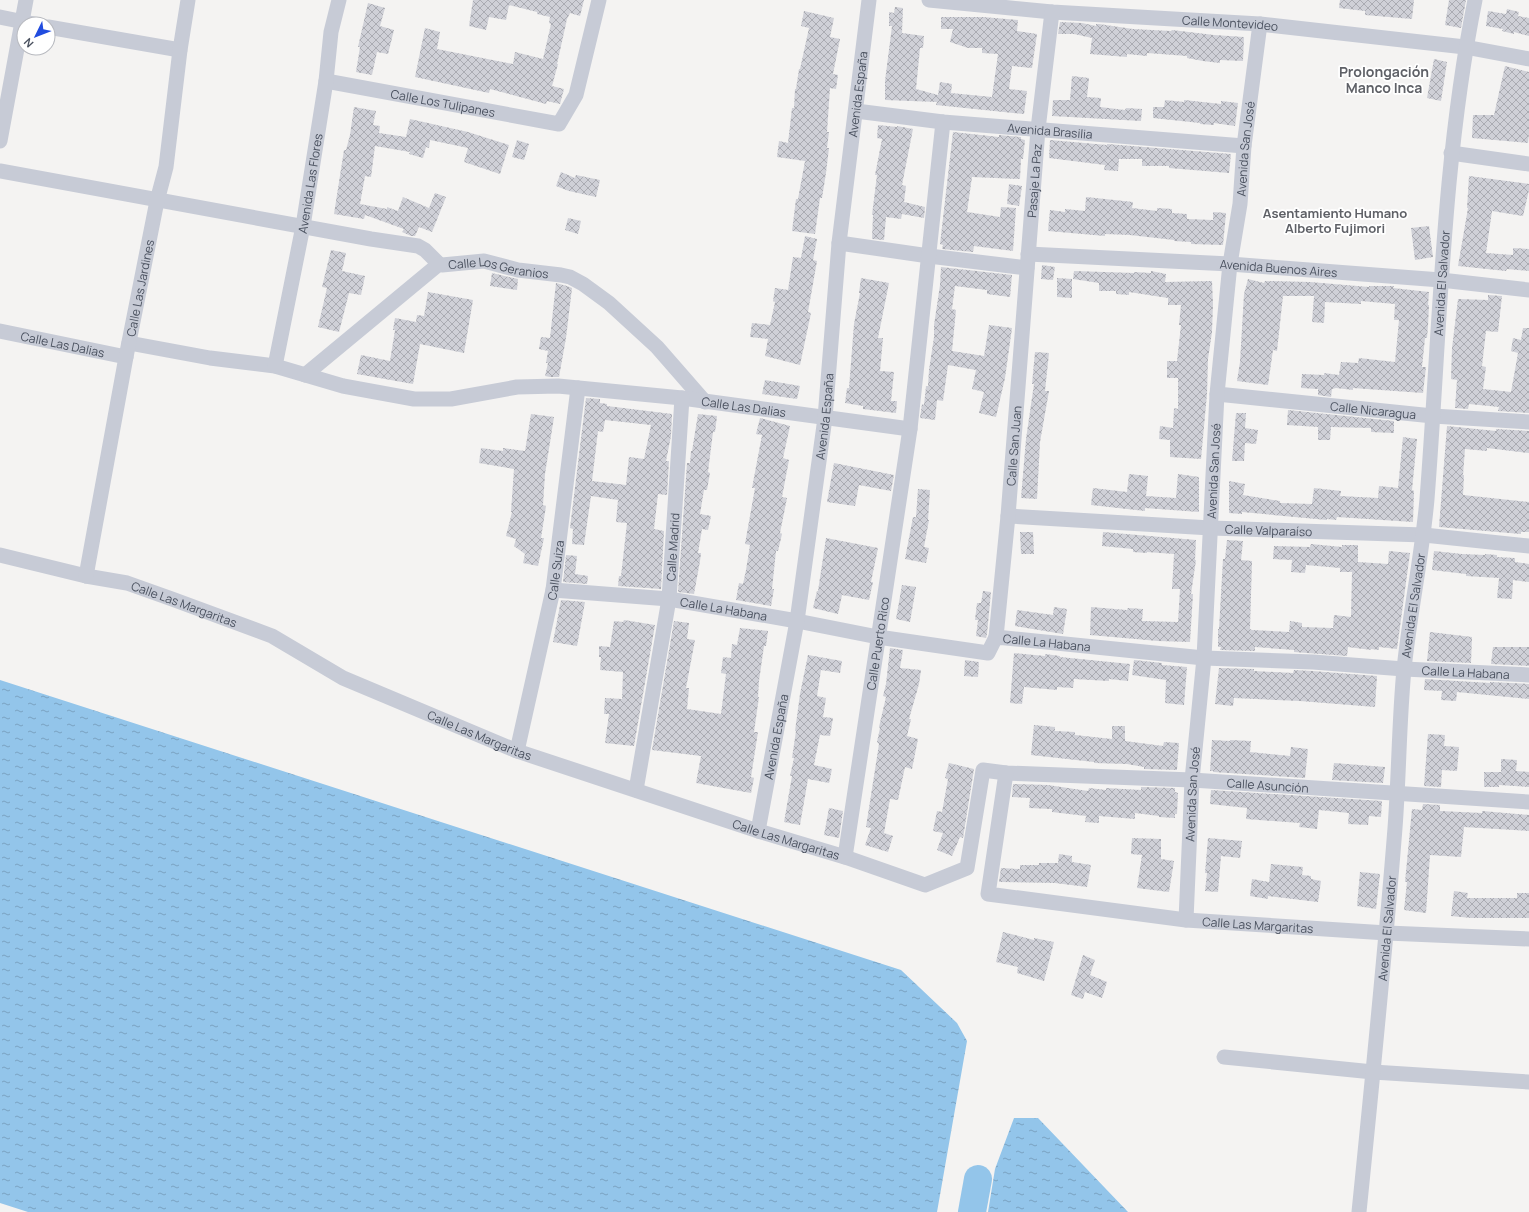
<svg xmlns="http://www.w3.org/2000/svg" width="1529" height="1212" viewBox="0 0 1529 1212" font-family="Manrope,sans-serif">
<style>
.water{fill:url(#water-ripples)}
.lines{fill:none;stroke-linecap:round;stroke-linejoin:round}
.river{stroke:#93c5ea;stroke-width:28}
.building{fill:url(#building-cross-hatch);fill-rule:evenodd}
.minor{stroke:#c7cbd6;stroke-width:15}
.labels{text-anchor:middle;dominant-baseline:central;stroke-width:3.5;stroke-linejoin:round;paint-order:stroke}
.street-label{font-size:12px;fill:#4a515f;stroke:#fff}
.neighbourhood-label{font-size:13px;font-weight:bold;fill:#5f6167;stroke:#fff}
.quarter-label{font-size:14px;font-weight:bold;fill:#5f6167;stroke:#fff}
</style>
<defs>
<pattern id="water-ripples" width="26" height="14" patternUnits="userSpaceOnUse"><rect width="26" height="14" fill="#93c5ea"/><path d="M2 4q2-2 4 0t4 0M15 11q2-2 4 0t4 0" fill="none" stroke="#7aa2c1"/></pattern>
<pattern id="building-cross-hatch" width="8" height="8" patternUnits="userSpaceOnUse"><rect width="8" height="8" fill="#cfd0d7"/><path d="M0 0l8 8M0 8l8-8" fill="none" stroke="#aaabb2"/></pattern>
</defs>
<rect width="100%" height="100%" fill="#f4f3f2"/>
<path class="water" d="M0,680L901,970L957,1023L967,1041L937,1212H28L0,1203Z
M1014,1118H1038L1128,1212H988L995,1169Z"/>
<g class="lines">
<path class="river" d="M972,1212L978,1179"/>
</g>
<path class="building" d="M473,0H510L506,20L489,17L486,30L469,26Z
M510,0H584L580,16L570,13L567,19L557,64H558L552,86L564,89L560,104L547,101L546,104L490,89L489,93L415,77L425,28L440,32L437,49L513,64L515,52L543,59L551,24L549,23L550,17L537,14V12L509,5Z
M1340,0H1414L1412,19L1365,15V11L1339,8Z
M1449,0H1466L1461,28L1445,25Z
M368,3L385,8L380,26L394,30L388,54L377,52L372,75L356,72L360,47H358Z
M895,7L903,8L902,33L924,36L923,48H920L916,89L938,95L940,82L952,84L951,93L992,97L998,54L982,53V48H968L950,42L953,29H941V17H983L1018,20L1017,31L1037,34L1032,68L1012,66L1009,89L1027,91L1024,114L936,105L937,102L885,100V81L892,26H889V12L894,13Z
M1507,9L1519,12L1518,16L1529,18V36L1514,32V34L1502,31L1503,29L1486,26L1488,11L1506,14Z
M804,11L834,18L830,37L840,39L833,74L838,75L836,89L830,88L827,132H829L827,148H829L826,173L822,198H820L815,234L792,231L796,199H798L805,161L777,157L779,141L788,143L792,108H794L795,89H796L799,69H800L809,28L801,26Z
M1060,22L1082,23L1096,26V24H1099L1133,29L1171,31L1172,30L1214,35L1244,37L1243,61L1220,60V63L1203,61L1187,58V56L1147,53V56L1127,54V57L1090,54L1092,38L1074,34H1058Z
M1434,59L1447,62L1441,101L1427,98Z
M1505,66L1529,72V134L1528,143L1472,138L1473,115H1494Z
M1072,76L1089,78L1087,97L1101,98L1100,107L1125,110L1126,108L1142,109L1141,121L1052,116L1053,100H1070Z
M1165,100L1184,102V100L1221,104V101L1238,103L1235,126L1214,123V125L1200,124V123L1153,118V107H1164Z
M354,107L376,111L373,125L380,126L379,133L406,137L410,119L468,132L509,145L500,174L464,162L468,148L430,140L429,148L426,147L423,158L409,154L410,152L375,146L371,177L365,176L360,204L387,209V207L398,211L403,197L429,208L435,193L446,197L432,232L419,227L415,236H411L402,232L404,229L365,215L364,219L334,214L344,150H346L350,135Z
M878,125L897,127V126L913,129L902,185L906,186L904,202L925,207L924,218L902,214L901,219L886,217L884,240L872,239L873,215H872L877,175H875L882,139L877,138Z
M953,132L999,137V135L1021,137V139L1025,140L1023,159H1021L1020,179L972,177L967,212L1000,217L1001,207L1016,208L1013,251L974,246L973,252L942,249L943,245L940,244Z
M517,140L529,144L524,160L512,157Z
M1050,140L1107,145V144L1231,154L1229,173L1169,168V166H1142V159H1119L1118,171L1104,170L1105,165L1049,158Z
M561,172L575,178L576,175L600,180L596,197L569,191L556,186Z
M1469,176L1529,184V190L1523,216L1492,211L1486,253L1513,255V248L1529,249V271L1507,269L1506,271L1458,266L1468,208H1467Z
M1009,184L1022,186L1019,206L1007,204Z
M1086,197L1133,202L1132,208L1157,211V208L1172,209V213L1187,214V219L1213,220V212L1226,213L1223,245L1191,244V242L1174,241V240L1130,235L1105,234V236L1048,231L1050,210L1065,212V209L1085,211Z
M568,218L581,221L578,234L565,230Z
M1429,226L1433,257L1415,260L1411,228Z
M805,236L817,239L813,260L817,261L808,312L811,313L800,365L765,356L768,339L750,337L752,323L770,325L775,302L773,301L775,288L788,290L793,257L801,258Z
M331,250L346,253L342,271L365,276L361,295L349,293L339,332L318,327L327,288L322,287Z
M1042,265L1055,267L1053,280L1041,279Z
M941,267L1012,275L1010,297L987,294V290L955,286L952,309L956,310L952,351L984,356L989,325L1012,328L1005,378L996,417L979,413L984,392L972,389L976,370L948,365L943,401L937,400L935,420L920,418L922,404L924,405L926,386H928L929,370L934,337V325L940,285Z
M1074,271L1134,273V272L1151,273V271L1166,274L1165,282L1212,281L1213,304L1212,332L1208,359L1207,394L1201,459L1170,457V440L1159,439L1160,426L1173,428L1174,408L1178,409V378H1167V361H1177L1181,325H1179L1181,305H1168V298L1129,292V295L1116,294V291H1099V283L1073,279Z
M492,273L518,279L517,290L490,286Z
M861,278L889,283L878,338H883L880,371L894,372L891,401H897L896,413L863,409V406L845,403L847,388H849L854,324L860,293H859Z
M1057,278L1072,279V298L1057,297Z
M1248,279L1264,283L1265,281L1310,282L1369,287V286H1394L1393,288L1429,292L1428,305H1429L1428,326L1427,338H1425L1422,367H1426L1423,393L1353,388V390L1336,388L1332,389L1331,397L1318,395V389L1301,388L1302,374L1324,375V373L1339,375L1341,362L1358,363L1359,358L1395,362L1399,320H1394L1395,304L1361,301V304L1325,302L1324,323L1312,322L1314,296H1283L1277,351L1273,350L1268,385L1237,381L1240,362L1244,294Z
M556,283L567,286L572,288L566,338L559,377H550L545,376L548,363H546L548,351L539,349L541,337L550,338Z
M428,292L473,300L464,353L420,344L413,384L357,374L361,355L390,361L395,330H393L395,318L416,322L417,315L424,316Z
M1488,295L1502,296L1498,332L1486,331L1482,366L1486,367L1483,389L1511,392L1518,353L1511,351L1513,338L1521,340L1523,328H1529V413L1498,411L1499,407L1469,404L1468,409L1455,408L1457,380L1451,379L1452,348L1458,299L1488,300Z
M1035,352L1049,353L1045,391H1049L1040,442L1037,499L1021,498L1026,439L1034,384H1032Z
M765,380L800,386L797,399L762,394Z
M586,398L600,399V403L607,404V406L672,414L671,436L666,461H669L667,495L658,494L654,529L664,531L661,589L618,586L619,576H621L627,523L616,522L618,500L591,496L584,545L572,544L573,529L570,528ZM605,420L651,425L644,459L629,457L626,485L592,481L598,431L603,432Z
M1288,410L1394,421V433L1371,432V428L1331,427L1330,440H1318V427L1287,425Z
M1236,413H1246L1245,428L1258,430L1256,444L1245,443L1244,461H1232Z
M531,414L554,417L545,474L543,505L546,506L541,538H544L538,566L523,563L525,554L514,546L516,539L506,536L512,512H511L514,469L479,463L481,448L503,451V448L525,451Z
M698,414L717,416L715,432H713L708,472L710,473L707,490H704L700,514L711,516L708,530L702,529L698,553H701L700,561L694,594L678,592L687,463H690L691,451H692Z
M760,418L790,426L783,458L789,460L782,497L787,498L780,533L782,534L778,551H776L772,589H774L771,606L736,600L739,583L743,584L746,570L750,545L745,544L755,488H752L762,435L756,434Z
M1447,426L1496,431V429L1529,431V453L1487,448V451L1465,449L1463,475H1464L1463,495L1529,502V532H1521V534L1439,527Z
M1403,437L1417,439L1412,490L1414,491L1413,522L1337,517L1336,520L1327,519V520L1242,512V514L1229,513V481L1245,484L1243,495L1280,501V503L1312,504L1314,488L1341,491L1340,496L1378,498L1379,486L1398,488Z
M834,463L894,475L891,491L859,485L855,506L827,502Z
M1129,474L1148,476L1146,496L1176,498L1178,474L1199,477V512L1145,508V511L1091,505L1093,488L1127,492Z
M918,489L930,490L928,520H929L924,547L929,548L926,563L905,559L913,517H916Z
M1020,532H1033L1034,554H1021Z
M1103,532L1196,540L1195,560H1196L1191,594H1193L1190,642L1158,641L1090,635L1091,607L1127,610L1128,608L1143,609L1142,621L1178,622L1180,589H1172L1174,554L1147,552V553L1133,552V549L1102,546Z
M826,538L878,548L871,582H873L869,600L842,595L838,614L813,608L817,591H818Z
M1227,540L1243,541L1241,560L1252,561L1250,629L1252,630L1289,632L1290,621L1302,623V627L1333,628L1334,615L1351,617L1352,572H1340V568L1306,565L1305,573L1291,572L1292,560L1273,559L1274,546L1310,547L1311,544L1342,547V545H1358V562L1388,564L1389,551L1410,553L1397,649L1379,647V650L1371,649V650L1348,647L1347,656L1294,652V650L1255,647V651L1220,650L1221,647H1218V629H1219L1223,559H1225Z
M1434,551L1462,554L1485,555V554L1497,555V557L1515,558V562L1529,564V582L1513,580L1512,599L1497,598L1499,578L1466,576V574L1432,570Z
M566,555L577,556L575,574L588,576L587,584L563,582Z
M902,585L916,587L910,622L896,619Z
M983,591L991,592L987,634L986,638L976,636L978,620H975L977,603H981Z
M561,600L585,602L577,646L553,642Z
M1054,607L1067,609L1063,634L1015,626L1017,610L1053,615Z
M624,620L655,625L634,746L605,743L609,714H604L605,698L622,699L623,672L600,670L601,657H599V646L610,647L614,621L623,622Z
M674,621L689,623L687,639L695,640L686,688H689L687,709L721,714L726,674L721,673L723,657L731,658L732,644L737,645L740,628L768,631L766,646H764L759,681L758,697H759L754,732H758L751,777L754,778L751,793L696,783L701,756L652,750Z
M1430,632L1472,637L1471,663L1427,661Z
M1493,647H1529V666L1491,664Z
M890,648L903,650L900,668L921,670L919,684L909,719H911L907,736L918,739L912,769L905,767L898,800L890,799L884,833L893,836L888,852L865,845L871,828L866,827L879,744L877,742L880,728L879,727L886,697L883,696L886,684Z
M1014,653L1045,656V654L1060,656V657L1130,664L1128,681L1109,679V681L1074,679L1073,688L1057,687V690L1024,687L1022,704L1010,703Z
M808,655L842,661L840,673L821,670L817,696L826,698L823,717L833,718L830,736L820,735L814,765L832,769L829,783L808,779L800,825L784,822L792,776H790L794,758H792L796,731H795L800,694Z
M965,660L979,662L978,677L964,676Z
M1134,660L1162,663V665L1187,667L1184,705L1165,703L1166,680L1132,675Z
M1219,668L1254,669V671L1293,673L1294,670L1312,671L1377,676L1375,707L1300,701L1234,698L1233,706L1215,704Z
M1425,679L1490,683V682L1529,684V699L1457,692L1456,701L1441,700L1442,691L1424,690Z
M1034,725L1055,727V731L1075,732V735L1112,739V726H1125V741L1163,746L1164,742L1179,743L1177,770L1144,769V767L1127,764L1094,763V762L1031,755Z
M1428,734L1445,735L1444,746L1459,747L1457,771L1442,770L1441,787L1424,786Z
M1212,740L1230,741V740L1251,741L1250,752L1290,756L1291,747L1308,749L1305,778L1213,772V771H1210Z
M1501,759L1517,760L1516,771L1529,772V787L1499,785V787H1484V772H1501Z
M949,763L974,769L963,838L960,837L952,856L937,850L943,833L933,831L937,811L942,812L948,779L945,778Z
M1334,763L1385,767L1383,783L1332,780Z
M1013,784L1048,785L1088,791L1089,788L1106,790V788L1141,790V787L1175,788V792L1178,793L1177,814H1175V818L1159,817V816L1135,813V819L1099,816V823L1085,822L1086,816L1052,812V809L1029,808L1030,798L1012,797Z
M1211,790L1382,801L1381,817L1369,816L1368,825L1348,824L1349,813L1319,810L1317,829L1299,827L1300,823L1246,819L1247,808L1210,804Z
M1423,804L1440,805V811L1482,813V811L1529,815V831L1464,827L1461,857L1430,855L1426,913L1404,910L1407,882H1405L1412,809L1422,810Z
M829,808L843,811L839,838L824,835Z
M1132,838L1161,839V859L1174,861L1169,892L1137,888L1142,855L1131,854Z
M1208,838L1242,841L1240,858L1221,856L1218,892L1205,891L1207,873H1205Z
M1059,854L1072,856V862L1091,865L1087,887L1055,883L999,882L1001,868L1020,869V865H1039V863H1058Z
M1271,864L1303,867L1302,875L1311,876V879L1321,881L1318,902L1268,896V899L1250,896L1252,879L1269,882Z
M1360,872L1380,874L1376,909L1357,906Z
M1454,891L1468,893L1467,898H1517V893H1529V918H1471L1451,916Z
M1003,932L1034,940V938L1054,942L1044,981L1017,973L1018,967L996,962Z
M1083,955L1095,960L1090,975L1107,982L1102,998L1085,992L1083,999L1071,995Z"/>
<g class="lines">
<g class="minor">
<path id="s1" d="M929,0L1052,12L1260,24L1465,47L1529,59"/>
<path d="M0,17L34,24"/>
<path d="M48,27L180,50"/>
<path id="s2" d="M326,81L559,124L576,95L599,0"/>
<path id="s3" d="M856,111L943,122L1244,146"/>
<path d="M0,141L26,0"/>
<path d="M1451,153L1529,164"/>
<path id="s4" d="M0,171L371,239L418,246L425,250L439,264L442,265L484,261L518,270L561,275L570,277L583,284L609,303L657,347L705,402"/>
<path d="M839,243L929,256L1027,268"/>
<path id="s5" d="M1028,254L1230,264L1441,280L1529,290"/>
<path id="s6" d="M0,331L126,357"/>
<path id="s7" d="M129,343L210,358L275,366L343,386L414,399H451L517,387L558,386L682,398L910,429"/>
<path id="s8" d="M275,366L303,226L326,81L331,32L339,0"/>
<path d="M305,375L439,264"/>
<path id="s9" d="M1217,394L1433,416L1529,422"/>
<path id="s10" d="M1008,516L1211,528L1424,535L1529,546"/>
<path id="s11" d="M0,555L86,576L127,583L172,599L272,636L343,678L517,751L758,831L845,857L925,885L967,868L983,770L1006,773L1192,780L1529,802"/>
<path id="s12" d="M86,576L126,357L157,201L166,167L180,50L188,0"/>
<path id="s13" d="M553,590L669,599L797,621L878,637L988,653L996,637L1204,658L1313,662L1404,669L1529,675"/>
<path id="s14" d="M996,637L1008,516L1038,129L1052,12"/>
<path id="s15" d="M517,751L553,590L578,388"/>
<path id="s16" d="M1006,773L988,894L1186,920L1387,933L1529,939"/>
<path id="s17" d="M636,790L669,599L682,398"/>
<path id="s18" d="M758,831L797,621L825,418L839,243L869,0"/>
<path id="s19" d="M845,857L910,429L943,122"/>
<path id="s20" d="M1186,920L1192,780L1204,658L1217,394L1230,264L1240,204L1244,146L1260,24"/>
<path d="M1224,1057L1373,1072L1529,1082"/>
<path id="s21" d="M1359,1212C1372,1084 1385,956 1395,828C1399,775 1399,722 1404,669C1410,612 1422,556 1427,499C1440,333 1442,164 1475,0"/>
</g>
</g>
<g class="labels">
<g class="street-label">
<text stroke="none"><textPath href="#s1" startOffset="302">Calle Montevideo</textPath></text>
<text stroke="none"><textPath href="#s18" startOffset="744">Avenida España</textPath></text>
<text stroke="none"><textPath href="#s2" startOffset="119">Calle Los Tulipanes</textPath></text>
<text stroke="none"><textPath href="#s3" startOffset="195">Avenida Brasilia</textPath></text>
<text stroke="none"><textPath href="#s20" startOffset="774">Avenida San José</textPath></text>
<text stroke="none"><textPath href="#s14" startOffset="458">Pasaje La Paz</textPath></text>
<text stroke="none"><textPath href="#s8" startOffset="186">Avenida Las Flores</textPath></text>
<text stroke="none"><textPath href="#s5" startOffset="251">Avenida Buenos Aires</textPath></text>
<text stroke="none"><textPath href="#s4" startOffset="513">Calle Los Geranios</textPath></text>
<text stroke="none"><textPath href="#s21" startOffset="933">Avenida El Salvador</textPath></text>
<text stroke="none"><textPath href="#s12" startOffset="293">Calle Las Jardines</textPath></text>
<text stroke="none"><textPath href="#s6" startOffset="64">Calle Las Dalias</textPath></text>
<text stroke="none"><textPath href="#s7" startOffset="623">Calle Las Dalias</textPath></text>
<text stroke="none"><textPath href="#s9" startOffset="157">Calle Nicaragua</textPath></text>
<text stroke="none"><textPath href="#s18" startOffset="420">Avenida España</textPath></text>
<text stroke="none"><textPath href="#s14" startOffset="192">Calle San Juan</textPath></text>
<text stroke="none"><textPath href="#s20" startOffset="450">Avenida San José</textPath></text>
<text stroke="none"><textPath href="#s10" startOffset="261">Calle Valparaíso</textPath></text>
<text stroke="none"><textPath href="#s17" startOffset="246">Calle Madrid</textPath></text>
<text stroke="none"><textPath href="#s15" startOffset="185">Calle Suiza</textPath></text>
<text stroke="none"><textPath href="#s11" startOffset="191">Calle Las Margaritas</textPath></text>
<text stroke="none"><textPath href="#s21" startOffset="609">Avenida El Salvador</textPath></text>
<text stroke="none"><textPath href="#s13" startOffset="172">Calle La Habana</textPath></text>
<text stroke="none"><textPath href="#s13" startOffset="509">Calle La Habana</textPath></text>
<text stroke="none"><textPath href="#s19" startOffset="216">Calle Puerto Rico</textPath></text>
<text stroke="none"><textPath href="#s13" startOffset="929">Calle La Habana</textPath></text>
<text stroke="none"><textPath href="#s11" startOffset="515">Calle Las Margaritas</textPath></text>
<text stroke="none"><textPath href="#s18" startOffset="96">Avenida España</textPath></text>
<text stroke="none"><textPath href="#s11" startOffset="1415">Calle Asunción</textPath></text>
<text stroke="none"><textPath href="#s20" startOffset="126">Avenida San José</textPath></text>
<text stroke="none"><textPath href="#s11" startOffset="839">Calle Las Margaritas</textPath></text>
<text stroke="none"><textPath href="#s16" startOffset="394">Calle Las Margaritas</textPath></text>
<text stroke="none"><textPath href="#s21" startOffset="285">Avenida El Salvador</textPath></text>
</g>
<g class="neighbourhood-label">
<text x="1335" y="213">Asentamiento Humano<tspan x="1335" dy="15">Alberto Fujimori</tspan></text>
</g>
<g class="quarter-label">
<text x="1384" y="71">Prolongación<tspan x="1384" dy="16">Manco Inca</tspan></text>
</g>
</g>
<g transform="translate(36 36) rotate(227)"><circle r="19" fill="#ffffff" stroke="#b7b9bf"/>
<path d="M0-3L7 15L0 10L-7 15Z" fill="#214cdf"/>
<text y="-6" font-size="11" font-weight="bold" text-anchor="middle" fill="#4a515f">N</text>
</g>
</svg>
